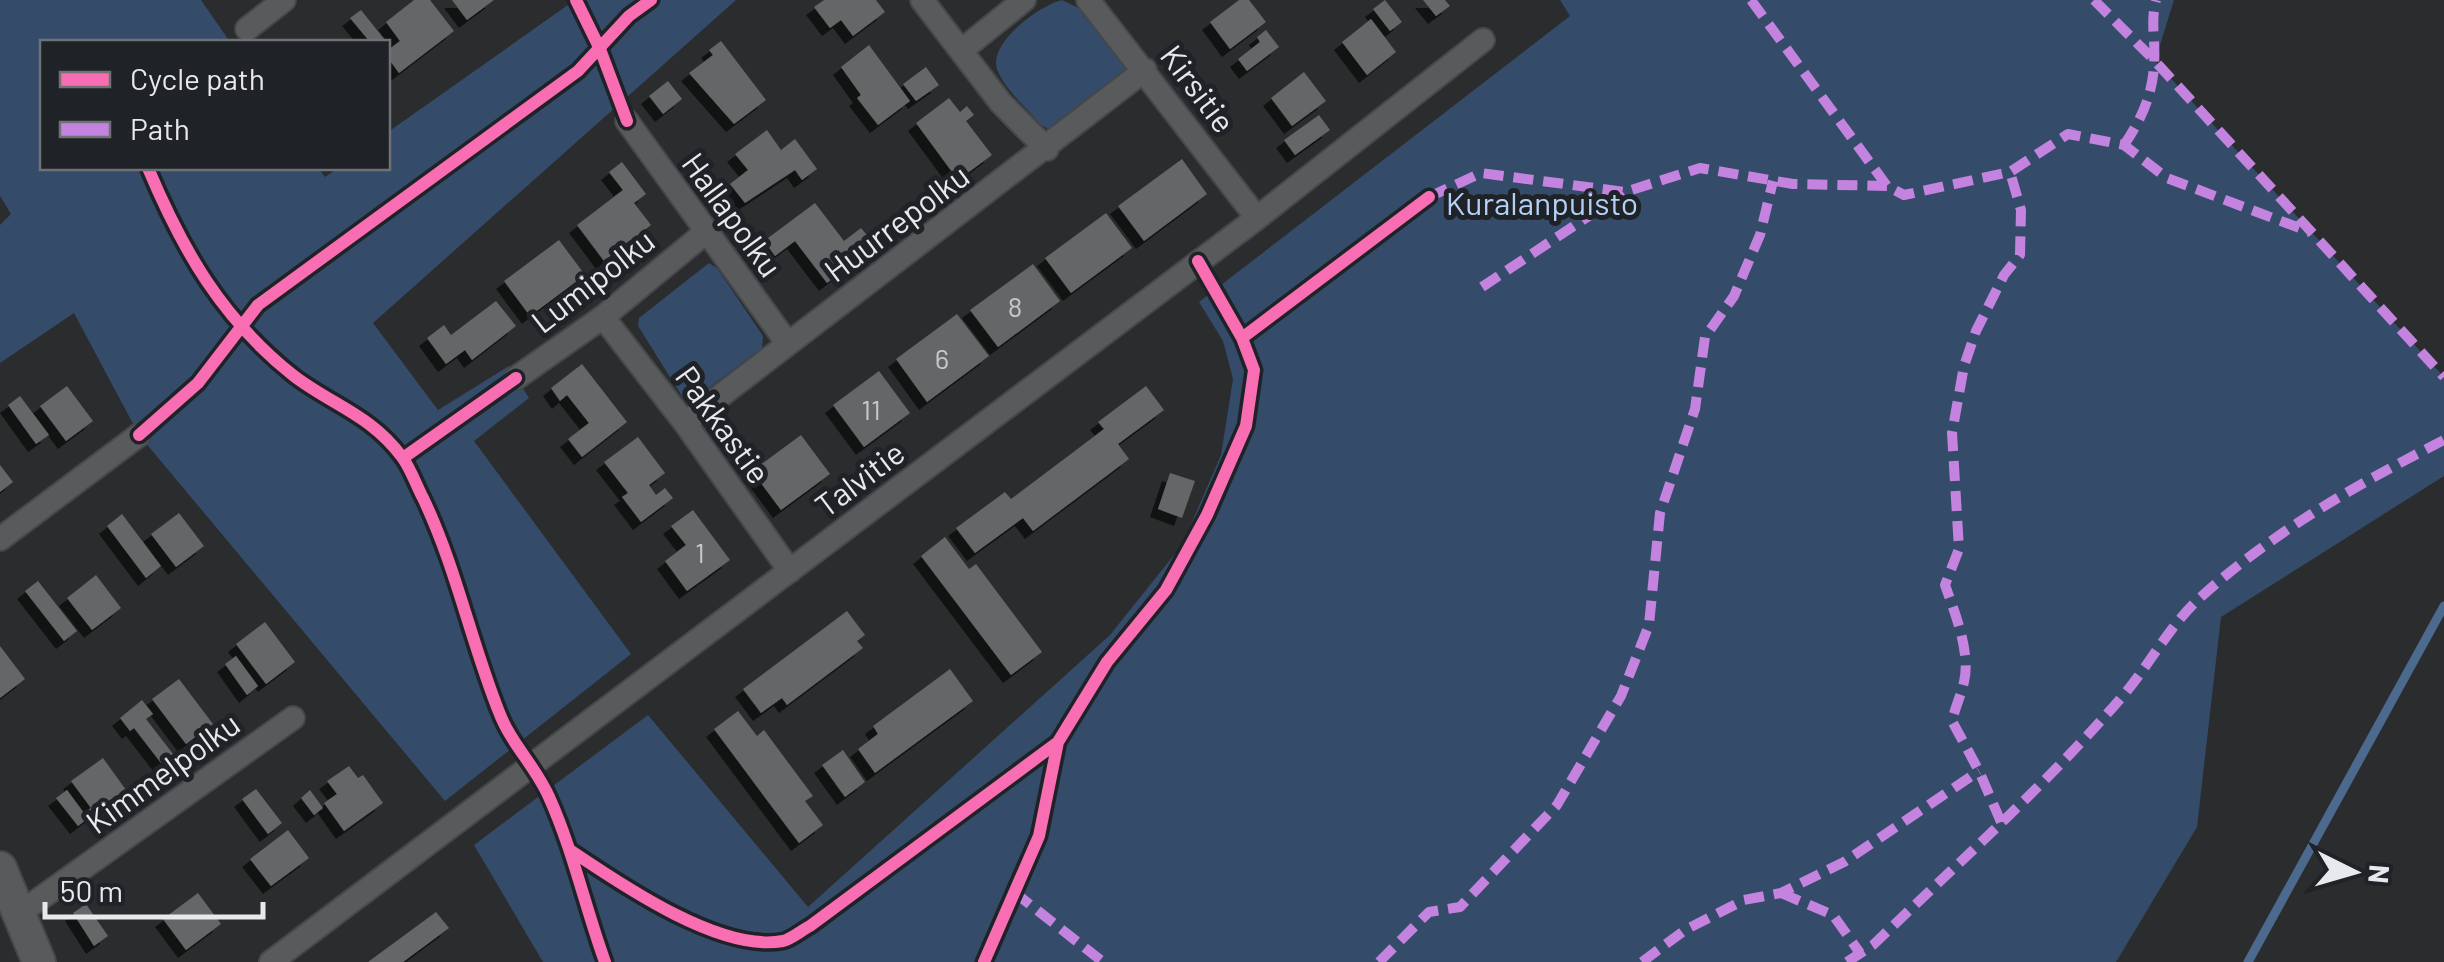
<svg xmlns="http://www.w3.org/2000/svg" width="2444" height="962" viewBox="0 0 2444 962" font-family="Barlow,sans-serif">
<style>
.green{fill:#344c6a}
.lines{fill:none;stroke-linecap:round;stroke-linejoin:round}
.stream{stroke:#4c698e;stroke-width:9}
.building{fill:#656668;filter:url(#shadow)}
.street-casing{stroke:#45474a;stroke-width:26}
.secondary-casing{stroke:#45474a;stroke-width:36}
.street{stroke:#595a5c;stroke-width:22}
.secondary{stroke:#595a5c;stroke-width:32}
.quiet{stroke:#c483df;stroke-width:10;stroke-dasharray:20 10;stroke-linecap:butt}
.cycleway-casing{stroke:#1f2226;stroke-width:19}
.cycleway{stroke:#f96db3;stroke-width:12}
.labels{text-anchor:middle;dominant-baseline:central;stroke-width:10;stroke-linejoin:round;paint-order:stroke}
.number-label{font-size:28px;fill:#c6c8cb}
.street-label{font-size:32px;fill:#e7e9ec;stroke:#1f2226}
.park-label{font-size:32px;fill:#b3d1f7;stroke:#1f2226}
</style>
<defs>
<filter id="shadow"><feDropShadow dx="-8" dy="8" stdDeviation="0" flood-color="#0009"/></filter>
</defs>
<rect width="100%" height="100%" fill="#2a2c2e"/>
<path class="green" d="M0,0H201L230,42H42V168H318L325,177L338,168H388V132L575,0H736L373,323L438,410L509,366L529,398L474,441L631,654L445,801L139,435L74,313L0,363V225L11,214L0,196Z
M1062,0L1083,10L1126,69L1125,75L1050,130L1041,125C1028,109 1004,89 997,69C988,43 1040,5 1062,0Z
M1560,0H2174L2155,61L2444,377V476L2221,617L2197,827L2116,962H543L474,845L648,715L808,907L1110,635L1182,545L1221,455L1233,379L1223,341L1199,302L1570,16Z
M709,263L717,268L763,336L762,348L690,402L685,401L638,326L639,318Z"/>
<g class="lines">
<path class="stream" d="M2248,962L2444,606"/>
</g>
<path class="building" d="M414,0H430L454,31L399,73L388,58V50L400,41L386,22Z
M452,0H494L467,20Z
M824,0H876L885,12L853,36L841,20L830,28L814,7Z
M1239,0H1249L1266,22L1230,49L1210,22Z
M1385,0L1402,22L1390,31L1373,9Z
M1423,0H1445L1450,6L1436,16Z
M361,10L385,40L383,42H370L350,18Z
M1371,19L1396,52L1367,75L1342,42Z
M1266,30L1279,47L1247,71L1238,59L1260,42L1257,37Z
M721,41L766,100L734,124L689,73L713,55L709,50Z
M869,45L910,101L878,125L857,98L861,95L841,67Z
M926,67L939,85L916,101L903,84Z
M1304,72L1326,101L1292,126L1271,98Z
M668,81L682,99L663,114L649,96Z
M949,98L960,112L967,106L974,115L966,121L992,155L958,180L916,123Z
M1319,115L1330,130L1295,155L1284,140Z
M767,130L781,150L795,139L817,169L802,180L795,170L745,203L730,184L748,170L735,154Z
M1182,159L1207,194L1144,241L1118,206Z
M622,162L646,194L634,203L651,225L604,261L577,225L623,190L609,172Z
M815,203L844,241L861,228L876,246L827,283L795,241L775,256L764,241Z
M1106,213L1132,248L1071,293L1045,258Z
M559,240L585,275L530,316L504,281Z
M1033,264L1060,301L998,347L970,310Z
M496,301L516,326L472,360L465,350L446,364L427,338L444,325L451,335Z
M957,314L989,356L927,402L896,359Z
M582,364L627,422L582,457L568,439L589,423L567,395L560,401L551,388Z
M879,371L910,413L864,447L833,405Z
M67,386L93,421L66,441L40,406Z
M1146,386L1164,410L1118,444L1129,459L1033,531L1023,518L975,553L956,528L1005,492L1011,499L1104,429L1098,422Z
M20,396L49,435L36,444L8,405Z
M801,435L830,474L781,510L752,471Z
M638,437L665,473L649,485L656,495L665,488L673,498L641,522L622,497L628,493L604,462Z
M0,465L13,482L0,492Z
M1170,473L1195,481L1182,518L1158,509Z
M693,510L730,560L687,591L665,561L686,545L671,526Z
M179,513L204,546L176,567L151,534Z
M122,514L161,566L146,578L107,526Z
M945,537L969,569L976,564L1042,652L1011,675L921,556Z
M96,575L121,608L92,630L67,598Z
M38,581L77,631L64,641L25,591Z
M847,611L865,635L857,641L863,648L787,705L782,698L761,713L743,689Z
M265,622L295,662L266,684L236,644Z
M0,646L25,679L0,698Z
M236,656L258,686L247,695L225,664Z
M950,669L973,701L875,773L858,749L878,734L873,726Z
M179,679L213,724L186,744L152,699Z
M142,700L153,714L146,719L173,754L161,763L134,728L130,731L120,718Z
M738,711L757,736L764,730L813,796L805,801L823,825L799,843L714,729Z
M843,750L865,782L845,797L822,765Z
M103,758L126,790L78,826L56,798L67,790L84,813L91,808L71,781Z
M349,766L358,778L363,775L383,803L344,831L324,803L337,794L327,781Z
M256,789L282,823L268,834L242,799Z
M310,790L323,808L314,815L301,798Z
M288,830L309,858L271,886L250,859Z
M198,893L221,924L186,950L163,919Z
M86,904L108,936L94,946L73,913Z
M436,912L449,928L403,962H368Z"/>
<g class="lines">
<defs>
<path id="street" d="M922,0L1001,103L1047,149
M1088,0L1257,218
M247,29L284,0
M962,50L1024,0
M627,121L788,344
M603,317L685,423L790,571
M516,378L603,317L706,232
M685,423L1145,70
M0,539L139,435
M20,913L293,718
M271,962L1257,218L1483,40"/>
<path id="secondary" d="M0,868L39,962"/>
</defs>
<use href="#street" class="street-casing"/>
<use href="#secondary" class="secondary-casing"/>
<use href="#street" class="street"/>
<use href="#secondary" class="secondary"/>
<path class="quiet" d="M1751,0L1887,186L1904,195L2010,172L2068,134L2124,145L2167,178L2310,232
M2094,0L2155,61L2444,377
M2124,145C2141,120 2153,94 2154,64C2156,42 2150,22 2156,0
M1429,197L1481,173L1625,192L1700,168L1793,184L1887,186
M1482,287L1625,192
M2001,822L1979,771L1952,721C1955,708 1961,695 1964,682C1971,653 1955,613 1945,585L1959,549L1952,433L1964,366L1976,331L2004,275L2020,255L2021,210L2010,172
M1014,892L1103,962
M1781,893L1833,915L1860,953
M1379,962L1429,912L1460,907L1557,805L1621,696L1649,625L1660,513L1695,409L1705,337L1734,296L1760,235L1773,181
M1642,962L1685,930L1744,900L1781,893L1844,862L1979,771
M1847,962L1873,945C1957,864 2045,786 2121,698C2149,666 2170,624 2202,596C2274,531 2358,484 2444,440"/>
<defs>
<path id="cycleway" d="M576,0L600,49L627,121
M148,168C183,251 222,319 294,376C332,405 371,415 402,457C411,469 416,485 423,498C456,567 471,642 499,712C511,744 536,767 549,797C573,850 585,907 605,962
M1242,338L1429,197
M139,435L198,383L258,305L578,71L629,16L651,0
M403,458L516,378
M570,850C619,883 720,953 783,941C792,939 802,930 810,926L1058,742
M984,962L1039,836L1058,742L1107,662L1166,590L1207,515L1246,426L1254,370L1242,338L1198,261"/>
</defs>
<use href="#cycleway" class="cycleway-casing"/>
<use href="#cycleway" class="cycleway"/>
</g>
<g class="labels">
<g class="number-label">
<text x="1015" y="306">8</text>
<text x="942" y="358">6</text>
<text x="871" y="409">11</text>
<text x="700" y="552">1</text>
</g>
<g class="street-label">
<text transform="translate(1199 88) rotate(53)">Kirsitie</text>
<text transform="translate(733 214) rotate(54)">Hallapolku</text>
<text transform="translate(896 222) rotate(-37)">Huurrepolku</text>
<text transform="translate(592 280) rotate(-38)">Lumipolku</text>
<text transform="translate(724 424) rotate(54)">Pakkastie</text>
<text transform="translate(859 478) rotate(-37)">Talvitie</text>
<text transform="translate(162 772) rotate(-36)">Kimmelpolku</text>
</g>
<g class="park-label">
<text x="1542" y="202">Kuralanpuisto</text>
</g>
</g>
<rect x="40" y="40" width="350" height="130" fill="#1f2226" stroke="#6f7275" stroke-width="2.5"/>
<rect x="60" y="72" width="50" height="15" fill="#f96db3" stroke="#6f7275" stroke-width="2.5"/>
<text x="130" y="90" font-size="30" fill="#e7e9ec">Cycle path</text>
<rect x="60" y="122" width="50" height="15" fill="#c483df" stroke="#6f7275" stroke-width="2.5"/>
<text x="130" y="140" font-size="30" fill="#e7e9ec">Path</text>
<g transform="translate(2354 872) rotate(95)" stroke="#1f2226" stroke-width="8" paint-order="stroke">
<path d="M0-8L18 38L0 25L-18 38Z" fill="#e7e9ec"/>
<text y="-15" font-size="28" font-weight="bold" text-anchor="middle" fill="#e7e9ec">N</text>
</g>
<path d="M45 902v15h218v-15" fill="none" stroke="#e7e9ec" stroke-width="5"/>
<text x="60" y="902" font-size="30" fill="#e7e9ec" stroke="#1f2226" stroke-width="8" paint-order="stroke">50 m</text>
</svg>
